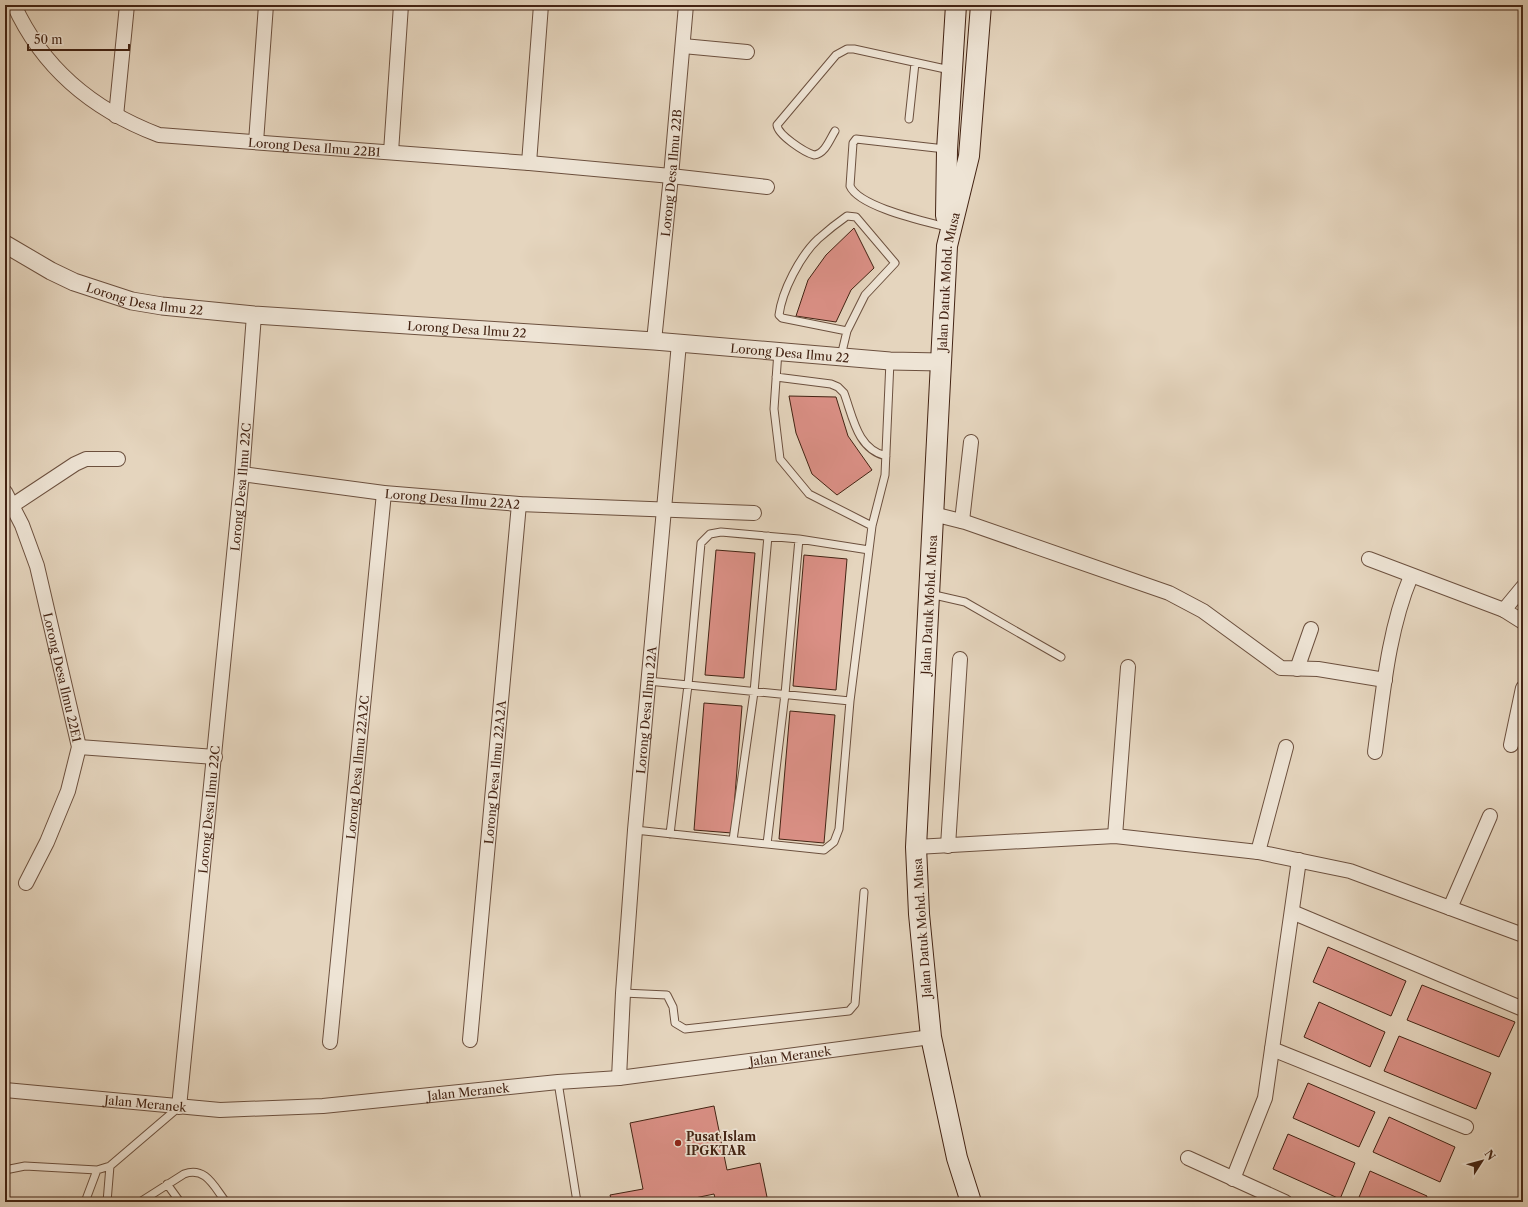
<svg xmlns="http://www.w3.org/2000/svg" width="1528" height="1207" viewBox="0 0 1528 1207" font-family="'Libre Caslon Text',serif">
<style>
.building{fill:#db9086;stroke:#432313}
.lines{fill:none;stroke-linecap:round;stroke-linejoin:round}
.service-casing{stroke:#6c503e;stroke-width:9}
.minor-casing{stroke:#6c503e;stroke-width:16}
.tertiary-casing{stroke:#6c503e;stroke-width:19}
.secondary-casing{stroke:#432313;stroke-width:22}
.service{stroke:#eee4d5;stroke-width:7}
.minor{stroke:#eee4d5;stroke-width:14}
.tertiary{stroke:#eee4d5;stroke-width:17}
.secondary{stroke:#eee4d5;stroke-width:20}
.poi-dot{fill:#8f2418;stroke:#eee4d5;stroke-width:1.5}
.labels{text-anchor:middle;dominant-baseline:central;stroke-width:3.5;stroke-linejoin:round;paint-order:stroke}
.street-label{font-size:12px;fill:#432313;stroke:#eee4d5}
.poi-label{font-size:12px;font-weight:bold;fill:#432313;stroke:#eee4d5;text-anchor:start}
</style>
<rect width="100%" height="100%" fill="#e5d5be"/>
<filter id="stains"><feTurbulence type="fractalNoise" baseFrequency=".005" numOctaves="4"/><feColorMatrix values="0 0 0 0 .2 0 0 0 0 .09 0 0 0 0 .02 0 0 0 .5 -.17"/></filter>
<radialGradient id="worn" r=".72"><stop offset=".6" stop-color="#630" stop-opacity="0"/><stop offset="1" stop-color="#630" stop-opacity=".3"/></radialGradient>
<path class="building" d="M854,228L874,268L851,290L836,322L796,316L808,280L826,255Z
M789,396L836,397L848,436L872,470L837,495L812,474L796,433Z
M716,550L755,553L744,678L705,675Z
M804,555L847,559L836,690L793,686Z
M704,703L742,706L732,833L694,830Z
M790,711L835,715L824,843L779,839Z
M1328,947L1406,981L1391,1016L1313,982Z
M1422,985L1515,1022L1499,1057L1407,1020Z
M1319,1002L1385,1032L1370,1067L1304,1037Z
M1399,1036L1491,1073L1476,1109L1384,1071Z
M1308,1083L1375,1112L1359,1147L1293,1118Z
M714,1106L727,1170L760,1163L768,1202H716L714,1194L676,1202H612L610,1195L643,1189L630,1123Z
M1389,1117L1455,1147L1440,1182L1373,1152Z
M1288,1134L1355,1163L1340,1199L1273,1169Z
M1370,1171L1427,1196L1425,1202H1357Z"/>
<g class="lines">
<defs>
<path id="service" d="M909,119L915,63
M835,131C830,139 825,154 814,155C804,152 778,135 777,125L836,55L847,49H854L950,70
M945,149L856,139L853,143L850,186C859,207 924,221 946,227
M778,351L774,409L780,459L809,494L872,526
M841,356L847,331L865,295L895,263L856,217L847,216C837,223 827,231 818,239C800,256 782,291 779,315L782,318L847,331
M776,377L831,384L838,387L844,393C853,417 857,449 886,456
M930,594L965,602L1061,657
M648,681L850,701
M635,830L824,850L834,842L839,829L850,701L872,526L885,475L890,361
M670,834L688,685L701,543L710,534L721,532L799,539L869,550
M733,840L754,692L768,536
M767,844L785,694L799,539
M623,993L667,995L673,1007L675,1023L685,1029L849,1011L855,1004L864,892
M558,1082L577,1202
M5,1170L25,1166L97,1170L110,1166L179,1107
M167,1184L180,1202
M85,1202L97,1170
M107,1202L110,1166
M140,1202L184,1174C206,1166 214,1187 226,1202"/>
<g id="minor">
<path id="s1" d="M14,5C43,69 93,110 159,135L529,163L671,176L767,187"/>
<path d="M683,46L747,52"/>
<path d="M116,116L127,5"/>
<path d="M256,142L266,5"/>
<path d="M391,152L401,5"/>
<path d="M529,163L541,5"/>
<path id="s2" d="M654,341L671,176L686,5"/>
<path id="s3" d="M242,474L384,493L519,504L754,513"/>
<path id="s4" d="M5,492L22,525L37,566L79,747L68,791L47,842L26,883"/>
<path d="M13,505L75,464L86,459H118"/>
<path d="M933,514L965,522L1169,593L1203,611L1281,668L1318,669L1385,680"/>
<path d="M962,521L971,442"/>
<path d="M1369,559L1504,610L1523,622"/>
<path d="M1504,610L1523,587"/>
<path d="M1297,669L1311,629"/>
<path d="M1511,745L1523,688"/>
<path d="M79,747L215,757"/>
<path d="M1375,752C1383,693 1388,631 1411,576"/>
<path d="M1115,836L1128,667"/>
<path d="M948,846L960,659"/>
<path d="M916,847L1115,836L1258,852L1350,871L1523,935"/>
<path d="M1258,852L1286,747"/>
<path d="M1450,908L1490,816"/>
<path d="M1292,912L1523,1009"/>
<path id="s5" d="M470,1040L519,504"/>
<path id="s6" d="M330,1042L384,493"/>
<path d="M1272,1049L1466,1127"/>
<path id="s7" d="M619,1078L623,993L635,830L679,343"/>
<path id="s8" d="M5,1090L220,1110L323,1106L558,1082L619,1078L931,1037"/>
<path id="s9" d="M179,1107L242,474L254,315"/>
<path d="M1188,1158L1285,1202"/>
<path d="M1233,1179L1265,1098L1299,860"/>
</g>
<g id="tertiary">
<path id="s10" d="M5,244L51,271L74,282L132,301L162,306L254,315L654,341L890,361L941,362"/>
</g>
<g id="secondary">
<path d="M946,216L947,150L956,5"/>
<path id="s11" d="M971,1202L957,1158L931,1037L919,914L916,847L947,246L969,156L981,5"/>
</g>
</defs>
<use href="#service" class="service-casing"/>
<use href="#minor" class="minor-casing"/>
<use href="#tertiary" class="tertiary-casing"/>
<use href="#secondary" class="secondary-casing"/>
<use href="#service" class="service"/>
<use href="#minor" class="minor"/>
<use href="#tertiary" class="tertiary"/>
<use href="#secondary" class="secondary"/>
</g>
<circle class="poi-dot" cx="678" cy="1143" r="4"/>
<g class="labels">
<g class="street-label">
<text stroke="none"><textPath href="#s1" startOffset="356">Lorong Desa Ilmu 22B1</textPath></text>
<text stroke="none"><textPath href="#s2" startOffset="169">Lorong Desa Ilmu 22B</textPath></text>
<text stroke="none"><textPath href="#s11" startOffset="927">Jalan Datuk Mohd. Musa</textPath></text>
<text stroke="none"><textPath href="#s10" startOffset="152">Lorong Desa Ilmu 22</textPath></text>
<text stroke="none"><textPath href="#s10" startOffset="476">Lorong Desa Ilmu 22</textPath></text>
<text stroke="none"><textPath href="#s10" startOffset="800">Lorong Desa Ilmu 22</textPath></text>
<text stroke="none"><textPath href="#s9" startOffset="623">Lorong Desa Ilmu 22C</textPath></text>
<text stroke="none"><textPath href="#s3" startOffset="212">Lorong Desa Ilmu 22A2</textPath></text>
<text stroke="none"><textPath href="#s11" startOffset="603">Jalan Datuk Mohd. Musa</textPath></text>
<text stroke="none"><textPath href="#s4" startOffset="195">Lorong Desa Ilmu 22E1</textPath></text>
<text stroke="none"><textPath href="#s7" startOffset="369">Lorong Desa Ilmu 22A</textPath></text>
<text stroke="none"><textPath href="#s6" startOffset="276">Lorong Desa Ilmu 22A2C</textPath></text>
<text stroke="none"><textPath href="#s5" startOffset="269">Lorong Desa Ilmu 22A2A</textPath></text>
<text stroke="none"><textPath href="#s9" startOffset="299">Lorong Desa Ilmu 22C</textPath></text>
<text transform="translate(922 928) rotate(-94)">Jalan Datuk Mohd. Musa</text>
<text stroke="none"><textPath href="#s8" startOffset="789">Jalan Meranek</textPath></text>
<text stroke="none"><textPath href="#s8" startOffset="465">Jalan Meranek</textPath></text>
<text stroke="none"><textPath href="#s8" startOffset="141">Jalan Meranek</textPath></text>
</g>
<g class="poi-label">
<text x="686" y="1136">Pusat Islam<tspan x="686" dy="14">IPGKTAR</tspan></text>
</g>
</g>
<rect width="1528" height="1207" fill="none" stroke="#e5d5be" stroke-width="20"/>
<rect x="6" y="6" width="1516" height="1195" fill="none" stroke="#432313" stroke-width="2"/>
<rect x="10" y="10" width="1508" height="1187" fill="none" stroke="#432313"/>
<g transform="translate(1482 1161) rotate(54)" stroke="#eee4d5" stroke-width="3" paint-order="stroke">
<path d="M0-3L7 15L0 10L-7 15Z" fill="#432313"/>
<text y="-6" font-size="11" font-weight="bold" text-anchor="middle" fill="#432313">N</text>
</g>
<path d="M28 44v6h101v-6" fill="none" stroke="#432313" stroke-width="2"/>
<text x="34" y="44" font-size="12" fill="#432313" stroke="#eee4d5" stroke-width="3" paint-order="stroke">50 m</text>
<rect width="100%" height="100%" filter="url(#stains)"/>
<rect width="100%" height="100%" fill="url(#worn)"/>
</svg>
